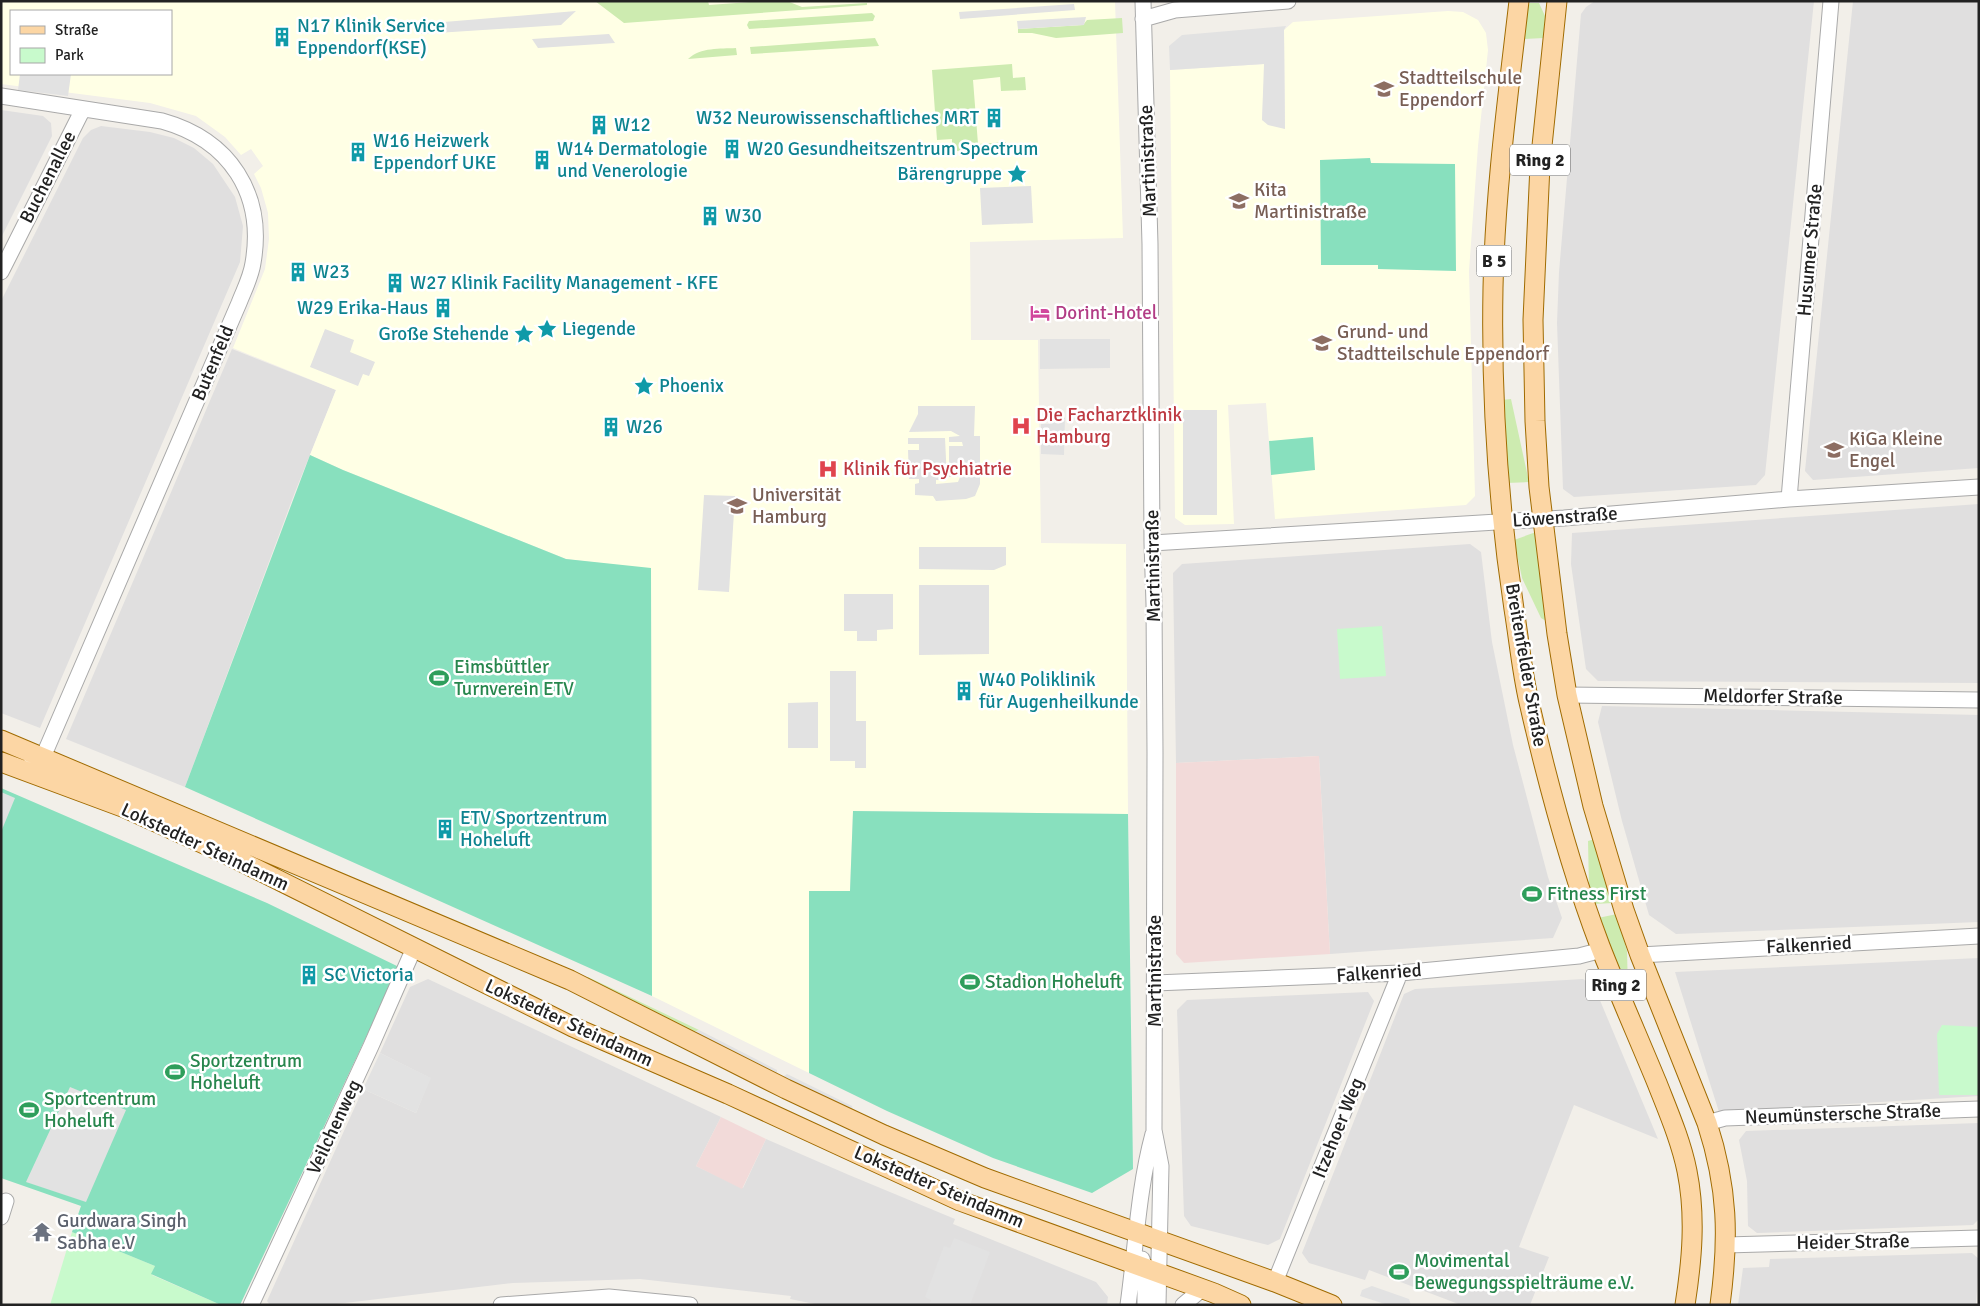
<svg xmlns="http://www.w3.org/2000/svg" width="1980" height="1306" viewBox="0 0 1980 1306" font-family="Signika,sans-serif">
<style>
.residential{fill:#e0dfdf}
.commercial{fill:#f2dad9}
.education{fill:#ffffe5;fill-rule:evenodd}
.grass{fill:#cdebb0}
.park{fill:#c8facc}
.pitch{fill:#88e0be}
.parking{fill:#e2e2e2}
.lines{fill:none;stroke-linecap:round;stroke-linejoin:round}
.minor-casing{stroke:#a9a9a9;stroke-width:17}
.major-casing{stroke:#a06b00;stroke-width:21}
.minor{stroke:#fff;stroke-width:15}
.major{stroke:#fcd6a4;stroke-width:19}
.labels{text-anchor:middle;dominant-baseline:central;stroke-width:5;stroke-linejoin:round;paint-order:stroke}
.shield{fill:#fff;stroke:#646464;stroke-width:1}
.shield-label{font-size:18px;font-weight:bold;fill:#222}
.culture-label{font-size:19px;fill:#0d838f;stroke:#fff;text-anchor:start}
.education-label{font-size:19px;fill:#785e54;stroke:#fff;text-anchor:start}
.street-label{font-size:19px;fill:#222;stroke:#fff}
.hotel-label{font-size:19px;fill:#b23c85;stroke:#fff;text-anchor:start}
.health-label{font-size:19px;fill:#be3a42;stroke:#fff;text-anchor:start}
.leisure-label{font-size:19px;fill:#27864d;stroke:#fff;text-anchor:start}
.worship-label{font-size:19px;fill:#5b616d;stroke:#fff;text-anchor:start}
</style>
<rect width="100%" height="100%" fill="#f2efe9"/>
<path class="residential" d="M1595,1H1814L1765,475L1756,485L1574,497L1563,489L1557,323L1559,272L1581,14L1586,7Z
M1853,1H1979V468L1813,480L1805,471Z
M1,110L43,116L51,123L52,136L1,238Z
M101,126L150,132L174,138L194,148L213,164L235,197L243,226L240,262L40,728L1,713V301L83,138L91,130Z
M232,349L336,390L295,492L185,787L66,739Z
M1979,504V683L1598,681L1586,669L1571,564L1572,533Z
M1470,544L1481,552L1492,642L1513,745L1548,877L1562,918L1553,938L1330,954L1319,756L1176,763L1173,573L1182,564Z
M1602,706L1979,715V922L1676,934L1649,915L1622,821L1598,722Z
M1979,958V1096L1719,1112L1675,972Z
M428,979L721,1117L696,1166L743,1188L766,1139L849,1175L955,1219L953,1224L1096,1282L1108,1297L1107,1305H820L790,1299L791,1296L640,1279L513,1283L328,1305H270L267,1301L363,1089L416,1113L430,1078L380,1053L410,987Z
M1583,979L1594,986L1658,1139L1574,1105L1519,1247L1549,1257L1530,1305H1461L1369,1270L1365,1280L1309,1263L1302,1253L1404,994L1415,989Z
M1368,992L1374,1001L1280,1239L1268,1245L1191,1226L1184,1216L1177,1010L1187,1000Z
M1979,1123V1219L1973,1225L1757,1233L1748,1226L1747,1181L1739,1140L1746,1131Z
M1972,1253L1979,1259L1976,1305H1738L1743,1268L1769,1267L1770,1259Z"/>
<path class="commercial" d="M1319,756L1330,954L1184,963L1176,954V763Z
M721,1117L766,1139L742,1189L696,1166Z"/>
<path class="education" d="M1,1H1115L1123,238L970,242L971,340H1038L1041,543L1126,544L1128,814L853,811L850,891H809V1073L652,996L651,569L566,559L343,470L310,455L336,390L233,348L265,269L269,239L268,213L261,188L254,174L263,166L251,149L241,155L225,137L196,116L150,103L1,84ZM11,11H171V74H11Z
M1448,11L1463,12L1478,20L1486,33L1488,50L1478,146L1469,271L1475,496L1466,505L1275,519L1266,403L1228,405L1234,524L1185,525L1175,518L1170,70L1265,64L1262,120L1285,128L1284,30L1293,22Z"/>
<path class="grass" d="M595,1H708L709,5L765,1H787L802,7L867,3V5L624,23Z
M1530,3H1539L1545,16L1544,38L1522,39L1525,13Z
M872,13L875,16L873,21L749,29L747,25L749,21Z
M1122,18L1123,33L1056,38L1032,33H1018V29L1083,25L1087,20Z
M875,38L879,46L751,54L750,47Z
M736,48L737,55L688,59C701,47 720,49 736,48Z
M1012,64L1013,78L1025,77L1026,90L1001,91L1000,77L973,80L978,144L1006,142V148L939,152L938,144H952V139L937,140L932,70Z
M1511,399L1529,482L1506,483L1502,400Z
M1536,532L1546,621L1541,618L1522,578L1514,540Z
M1595,839L1613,903L1595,904L1589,889L1588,841Z
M1617,914L1627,951L1628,991L1598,918Z
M588,977L699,1030L694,1032L586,979Z"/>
<path class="park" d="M1382,626L1386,676L1340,679L1337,629Z
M1942,1025L1979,1027V1095H1939L1937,1034Z
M72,1232L155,1266L152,1275L221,1305H50Z"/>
<path class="pitch" d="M1370,158L1371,163L1455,164L1456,271L1378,269V265H1321L1320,160Z
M1313,437L1315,470L1271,475L1269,441Z
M310,455L343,470L566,559L651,568L652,996L185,787Z
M1,788L267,903L399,967L240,1305H221L151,1274L155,1266L72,1232L81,1206L1,1178Z
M853,811L1128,814L1133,1169L1092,1193L993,1158L887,1111L809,1073V891H850Z"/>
<path class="parking" d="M1074,4L1075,10L960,19L959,12Z
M576,11L561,25L421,34L420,24Z
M1086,17L1084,25L1018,29L1017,21Z
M1286,26L1284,30L1285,129L1268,125L1262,120L1264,64L1170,70L1169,46L1182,35Z
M609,34L615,43L538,48L532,39Z
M20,74H71L68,96L18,90Z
M1031,186L1033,223L982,225L980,188Z
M325,329L354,340L350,352L375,362L369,376L363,374L358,386L310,367Z
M1040,339H1110V368L1040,369Z
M918,406H975L974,436H980V484L975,496L966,499L936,501L933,496L915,495V484L919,483V479H909L908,450H919V444H908V438H945L947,480H936V484L958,482L960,477H949V446H963L962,442H949V437L960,436L951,431L909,432L918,414Z
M1183,410H1217V515H1183Z
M1050,418H1065L1064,455L1041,454V424H1050Z
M704,495L735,496L729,592L698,590Z
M919,547H1006V565L994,570L919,569Z
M919,585H989V654L919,655Z
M844,594H893V629L877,630V641H857V631H844Z
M830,671H856V721H866V768H855V761H830Z
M818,702V748H788V703Z
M1,792L15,798L1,832Z
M699,1030L777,1070V1075L694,1032Z
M380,1053L431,1078L416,1113L363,1089Z
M787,1074L852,1106L853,1112L781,1078Z
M70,1087L126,1110L86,1202L26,1182Z
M954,1238L990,1252L970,1305H929L931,1300L925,1297L944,1246L950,1248Z
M1372,1286L1409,1299L1411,1305H1388L1360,1296L1362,1290Z"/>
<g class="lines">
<defs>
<path id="minor" d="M1143,1L1150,244L1152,543L1154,604L1155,753L1154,1130L1161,1166L1158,1305
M1143,19L1175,10L1288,1
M1,96L162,121C230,140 265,194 253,263C251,277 244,290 239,303L43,757L32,761
M1,272L83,109
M1789,499L1831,1
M1152,543L1564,518L1789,499L1979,487
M1567,695L1979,700
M1640,955L1979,936
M1155,983L1400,973L1579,956L1602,950
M1707,1123L1725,1118L1979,1109
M1,1217L6,1201
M1726,1245L1979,1238
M1142,1259L1145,1268V1305
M1275,1282L1400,973
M251,1305L371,1046L414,948
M501,1305L609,1297L690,1305
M1128,1305C1136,1247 1138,1190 1153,1134
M1183,1305L1202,1289"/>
<path id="major" d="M1519,1C1508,96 1495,192 1493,288C1491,395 1498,503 1514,609C1519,640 1522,672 1529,702C1548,785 1570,867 1600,946C1618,992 1638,1037 1657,1083C1668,1111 1681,1141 1687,1171C1696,1216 1692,1260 1685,1305
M1557,1L1540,165L1533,320L1535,421L1539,487L1557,634L1567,695L1593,806L1624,910L1640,955L1707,1123C1728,1188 1729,1238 1720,1305
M1,740L570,980L786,1089L884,1135L985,1178L1275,1282L1332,1305
M1,762L125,808L226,854L573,1027L728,1094L960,1201L1214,1293L1241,1305"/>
</defs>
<use href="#minor" class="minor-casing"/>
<use href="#major" class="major-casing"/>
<use href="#minor" class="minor"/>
<use href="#major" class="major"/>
</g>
<defs>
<symbol id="building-bare" viewBox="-9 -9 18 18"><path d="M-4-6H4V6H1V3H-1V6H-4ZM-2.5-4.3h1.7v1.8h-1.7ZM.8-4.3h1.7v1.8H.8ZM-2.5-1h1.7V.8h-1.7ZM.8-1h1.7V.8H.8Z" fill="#0f9aa8" stroke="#fff" stroke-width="2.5" paint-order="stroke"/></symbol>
<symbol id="school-bare" viewBox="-9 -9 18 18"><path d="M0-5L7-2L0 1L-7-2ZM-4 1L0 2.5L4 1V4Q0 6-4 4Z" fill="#8d6e63" stroke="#fff" stroke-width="2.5" paint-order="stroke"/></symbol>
<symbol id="sight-bare" viewBox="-9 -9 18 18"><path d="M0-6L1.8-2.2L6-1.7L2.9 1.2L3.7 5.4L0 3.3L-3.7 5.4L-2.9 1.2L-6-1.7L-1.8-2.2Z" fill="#0f9aa8" stroke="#fff" stroke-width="2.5" paint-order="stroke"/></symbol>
<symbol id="hotel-bare" viewBox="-9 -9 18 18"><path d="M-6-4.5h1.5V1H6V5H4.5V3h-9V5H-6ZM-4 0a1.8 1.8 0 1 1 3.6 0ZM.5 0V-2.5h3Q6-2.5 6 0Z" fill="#d1479c" stroke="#fff" stroke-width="2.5" paint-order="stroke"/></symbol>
<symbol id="hospital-bare" viewBox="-9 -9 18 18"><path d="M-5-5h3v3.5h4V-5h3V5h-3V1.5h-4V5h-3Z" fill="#e0444e" stroke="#fff" stroke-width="2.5" paint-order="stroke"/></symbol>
<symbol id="university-bare" viewBox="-9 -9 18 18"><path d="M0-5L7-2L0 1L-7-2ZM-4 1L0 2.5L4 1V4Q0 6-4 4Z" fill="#8d6e63" stroke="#fff" stroke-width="2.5" paint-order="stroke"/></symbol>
<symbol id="stadium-bare" viewBox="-9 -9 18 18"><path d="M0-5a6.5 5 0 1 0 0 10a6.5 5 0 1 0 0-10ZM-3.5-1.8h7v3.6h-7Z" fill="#2e9e5b" stroke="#fff" stroke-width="2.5" paint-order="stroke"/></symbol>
<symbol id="temple-bare" viewBox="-9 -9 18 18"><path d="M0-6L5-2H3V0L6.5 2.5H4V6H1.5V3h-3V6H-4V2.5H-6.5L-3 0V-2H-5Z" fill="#6b7280" stroke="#fff" stroke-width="2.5" paint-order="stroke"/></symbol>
</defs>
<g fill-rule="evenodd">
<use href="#building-bare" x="268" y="23" width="28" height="28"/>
<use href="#school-bare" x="1370" y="75" width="28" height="28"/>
<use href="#building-bare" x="980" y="104" width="28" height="28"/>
<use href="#building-bare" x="585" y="111" width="28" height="28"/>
<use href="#building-bare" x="718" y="135" width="28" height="28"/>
<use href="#building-bare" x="344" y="138" width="28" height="28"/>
<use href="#building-bare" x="528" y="146" width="28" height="28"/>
<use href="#sight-bare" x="1003" y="160" width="28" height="28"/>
<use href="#school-bare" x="1225" y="187" width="28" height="28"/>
<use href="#building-bare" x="696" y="202" width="28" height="28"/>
<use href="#building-bare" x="284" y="258" width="28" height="28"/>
<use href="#building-bare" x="381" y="269" width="28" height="28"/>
<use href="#building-bare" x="429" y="294" width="28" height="28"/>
<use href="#hotel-bare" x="1026" y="299" width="28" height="28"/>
<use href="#sight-bare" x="533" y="315" width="28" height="28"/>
<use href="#sight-bare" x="510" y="320" width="28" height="28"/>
<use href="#school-bare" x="1308" y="329" width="28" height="28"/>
<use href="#sight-bare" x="630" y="372" width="28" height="28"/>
<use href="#hospital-bare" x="1007" y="412" width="28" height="28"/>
<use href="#building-bare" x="597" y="413" width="28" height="28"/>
<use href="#school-bare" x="1820" y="436" width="28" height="28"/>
<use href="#hospital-bare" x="814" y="455" width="28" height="28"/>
<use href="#university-bare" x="723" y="492" width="28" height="28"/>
<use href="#stadium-bare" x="425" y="664" width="28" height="28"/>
<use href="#building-bare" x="950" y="677" width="28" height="28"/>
<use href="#building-bare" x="431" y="815" width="28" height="28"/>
<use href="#stadium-bare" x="1518" y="880" width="28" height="28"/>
<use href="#building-bare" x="295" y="961" width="28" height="28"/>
<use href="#stadium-bare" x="956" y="968" width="28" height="28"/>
<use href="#stadium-bare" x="161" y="1058" width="28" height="28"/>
<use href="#stadium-bare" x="15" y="1096" width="28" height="28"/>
<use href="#temple-bare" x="28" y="1218" width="28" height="28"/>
<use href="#stadium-bare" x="1385" y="1258" width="28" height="28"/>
</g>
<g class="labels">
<g class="shield">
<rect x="1510" y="144.5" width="60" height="31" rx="4"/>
<rect x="1476.5" y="245.5" width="35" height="31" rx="4"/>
<rect x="1586" y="969.5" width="60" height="31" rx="4"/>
</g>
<g class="shield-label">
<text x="1540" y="160">Ring 2</text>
<text x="1494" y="261">B 5</text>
<text x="1616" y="985">Ring 2</text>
</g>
<g class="culture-label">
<text x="297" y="26">N17 Klinik Service<tspan x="297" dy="22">Eppendorf(KSE)</tspan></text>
<text x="979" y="118" text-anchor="end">W32 Neurowissenschaftliches MRT</text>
<text x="614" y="125">W12</text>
<text x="373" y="141">W16 Heizwerk<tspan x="373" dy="22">Eppendorf UKE</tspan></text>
<text x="557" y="149">W14 Dermatologie<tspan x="557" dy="22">und Venerologie</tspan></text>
<text x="747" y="149">W20 Gesundheitszentrum Spectrum</text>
<text x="1002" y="174" text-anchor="end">Bärengruppe</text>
<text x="725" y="216">W30</text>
<text x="313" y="272">W23</text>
<text x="410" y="283">W27 Klinik Facility Management - KFE</text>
<text x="428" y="308" text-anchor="end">W29 Erika-Haus</text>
<text x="562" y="329">Liegende</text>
<text x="509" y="334" text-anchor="end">Große Stehende</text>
<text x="659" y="386">Phoenix</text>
<text x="626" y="427">W26</text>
<text x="979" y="680">W40 Poliklinik<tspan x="979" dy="22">für Augenheilkunde</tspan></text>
<text x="460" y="818">ETV Sportzentrum<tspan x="460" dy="22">Hoheluft</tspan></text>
<text x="324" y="975">SC Victoria</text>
</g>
<g class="education-label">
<text x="1399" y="78">Stadtteilschule<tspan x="1399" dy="22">Eppendorf</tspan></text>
<text x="1254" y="190">Kita<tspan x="1254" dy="22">Martinistraße</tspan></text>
<text x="1337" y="332">Grund- und<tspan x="1337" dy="22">Stadtteilschule Eppendorf</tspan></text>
<text x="1849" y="439">KiGa Kleine<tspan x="1849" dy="22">Engel</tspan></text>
<text x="752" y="495">Universität<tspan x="752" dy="22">Hamburg</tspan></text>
</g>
<g class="street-label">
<text transform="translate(1148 161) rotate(-92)">Martinistraße</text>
<text transform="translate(48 177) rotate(-63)">Buchenallee</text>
<text transform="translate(1810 250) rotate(-85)">Husumer Straße</text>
<text transform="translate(213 363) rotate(-67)">Butenfeld</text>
<text transform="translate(1565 517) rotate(-4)">Löwenstraße</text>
<text transform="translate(1153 566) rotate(-91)">Martinistraße</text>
<text transform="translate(1526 665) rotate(80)">Breitenfelder Straße</text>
<text transform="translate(1773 697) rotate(1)">Meldorfer Straße</text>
<text transform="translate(205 847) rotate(25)">Lokstedter Steindamm</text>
<text transform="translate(1809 945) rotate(-3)">Falkenried</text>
<text transform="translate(1155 971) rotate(-90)">Martinistraße</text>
<text transform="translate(1379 973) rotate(-4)">Falkenried</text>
<text transform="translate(569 1023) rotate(25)">Lokstedter Steindamm</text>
<text transform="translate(1843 1114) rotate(-2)">Neumünstersche Straße</text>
<text transform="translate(334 1127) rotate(-65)">Veilchenweg</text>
<text transform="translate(1338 1128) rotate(-68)">Itzehoer Weg</text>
<text transform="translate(939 1187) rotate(23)">Lokstedter Steindamm</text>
<text transform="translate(1853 1242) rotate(-1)">Heider Straße</text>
</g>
<g class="hotel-label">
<text x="1055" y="313">Dorint-Hotel</text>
</g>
<g class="health-label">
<text x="1036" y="415">Die Facharztklinik<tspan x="1036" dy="22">Hamburg</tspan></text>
<text x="843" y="469">Klinik für Psychiatrie</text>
</g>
<g class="leisure-label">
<text x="454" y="667">Eimsbüttler<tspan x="454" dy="22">Turnverein ETV</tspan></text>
<text x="1547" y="894">Fitness First</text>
<text x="985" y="982">Stadion Hoheluft</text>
<text x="190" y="1061">Sportzentrum<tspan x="190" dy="22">Hoheluft</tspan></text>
<text x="44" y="1099">Sportcentrum<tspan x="44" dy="22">Hoheluft</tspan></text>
<text x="1414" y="1261">Movimental<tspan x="1414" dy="22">Bewegungsspielträume e.V.</tspan></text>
</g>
<g class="worship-label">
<text x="57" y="1221">Gurdwara Singh<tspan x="57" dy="22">Sabha e.V</tspan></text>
</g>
</g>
<rect width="1980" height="1306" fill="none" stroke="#222222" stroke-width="5"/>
<rect x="10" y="10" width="162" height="65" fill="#ffffff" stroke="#a7a7a7"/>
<rect x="20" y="26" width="25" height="8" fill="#fcd6a4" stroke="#a7a7a7"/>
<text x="55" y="35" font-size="15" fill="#222222">Straße</text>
<rect x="20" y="48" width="25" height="15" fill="#c8facc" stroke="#a7a7a7"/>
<text x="55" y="60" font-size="15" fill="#222222">Park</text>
</svg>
